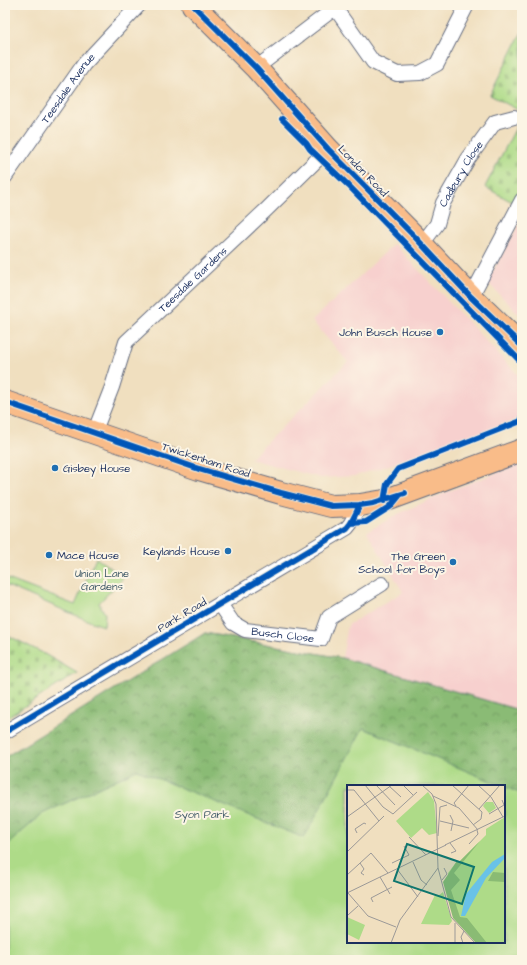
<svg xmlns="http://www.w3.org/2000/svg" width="527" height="965" viewBox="0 0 527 965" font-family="'Architects Daughter',sans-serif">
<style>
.built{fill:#f7d0ce}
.green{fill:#aedb88;stroke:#648573;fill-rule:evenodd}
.forest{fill:url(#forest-crowns);stroke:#527569}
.cemetery{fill:url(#cemetery-stones);stroke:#648573}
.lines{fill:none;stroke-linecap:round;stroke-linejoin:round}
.street-casing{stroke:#666d80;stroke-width:16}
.primary-casing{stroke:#666d80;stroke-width:24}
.street{stroke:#fff;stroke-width:14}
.primary{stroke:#f9bc89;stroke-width:22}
.cycleway-casing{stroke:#fcf5e5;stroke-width:8}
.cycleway{stroke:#0057b8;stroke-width:6}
.poi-dot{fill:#1f6fb2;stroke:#fcf5e5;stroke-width:1.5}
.labels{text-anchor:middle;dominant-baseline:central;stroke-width:4;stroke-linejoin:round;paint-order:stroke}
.street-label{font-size:11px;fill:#1b2f5e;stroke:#fcf5e5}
.poi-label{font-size:11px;fill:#1b2f5e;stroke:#fcf5e5;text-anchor:end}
.park-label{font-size:11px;fill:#405a68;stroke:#fcf5e5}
.inset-road{fill:none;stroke:#9b9998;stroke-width:1}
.view{fill:#0f766e;fill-opacity:0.15;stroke:#0f766e;stroke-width:2}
.inset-edge{fill:none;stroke:#1b2f5e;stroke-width:2}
</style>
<defs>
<pattern id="forest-crowns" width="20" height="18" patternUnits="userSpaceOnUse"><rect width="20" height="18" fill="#8abb74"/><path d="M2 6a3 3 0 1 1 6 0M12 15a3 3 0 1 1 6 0" fill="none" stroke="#709862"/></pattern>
<pattern id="cemetery-stones" width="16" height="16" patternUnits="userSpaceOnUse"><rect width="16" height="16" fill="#aedb88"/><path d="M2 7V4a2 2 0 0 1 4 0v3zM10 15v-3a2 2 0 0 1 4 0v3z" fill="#95bc78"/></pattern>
</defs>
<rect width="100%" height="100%" fill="#fcf5e5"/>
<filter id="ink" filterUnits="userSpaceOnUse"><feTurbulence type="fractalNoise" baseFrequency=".025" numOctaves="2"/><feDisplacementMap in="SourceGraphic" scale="8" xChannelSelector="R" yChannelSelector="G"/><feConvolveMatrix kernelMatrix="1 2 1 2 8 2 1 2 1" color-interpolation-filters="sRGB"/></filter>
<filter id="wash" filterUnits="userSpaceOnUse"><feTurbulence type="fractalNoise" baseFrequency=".012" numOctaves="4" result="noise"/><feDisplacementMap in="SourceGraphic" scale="16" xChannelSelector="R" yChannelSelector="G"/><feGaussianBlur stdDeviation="0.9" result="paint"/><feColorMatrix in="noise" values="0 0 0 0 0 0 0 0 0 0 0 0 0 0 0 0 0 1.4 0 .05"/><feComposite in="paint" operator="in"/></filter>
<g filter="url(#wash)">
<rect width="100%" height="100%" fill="#f0dfbf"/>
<path class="built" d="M522,219V317L487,282Z
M394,244L522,379V397L519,419L455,444L355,476L321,478L250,459L348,362L312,321Z
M522,463V711L342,658L348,625L403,592L367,532L398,514L449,491Z"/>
<path class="green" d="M96,558L124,577L99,603L105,614L104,626L89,621L5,585V578L75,605Z
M205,633L342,658L522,711V724L517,740L522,743V960H5V774ZM348,786H504V942H348Z"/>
<path class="forest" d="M205,633L342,658L522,711V724L517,740L522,743V794L363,728L304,838L137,770L42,814L5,847V757Z"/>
<path class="cemetery" d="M522,32V112L490,95Z
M522,116V188L514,203L485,187Z
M5,634L41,652L77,673L5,719Z"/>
</g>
<g filter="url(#ink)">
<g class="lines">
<defs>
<g id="street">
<path d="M333,5L373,62L397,74L420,73L437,64L467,5"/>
<path d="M256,68L335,8"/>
<path id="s1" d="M5,177L84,64L139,5"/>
<path id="s2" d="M422,244L437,224L443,203L468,159L495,122L514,117"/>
<path d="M471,297L522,200"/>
<path id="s3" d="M94,433L112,387L126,342L267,209L328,149"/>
<path id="s4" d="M220,604L233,623L245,630L321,639L329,617L382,584"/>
<path d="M5,732L347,528L351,523L360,505"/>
</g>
<path id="primary" d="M193,5L256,68L328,149L415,237L471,297L522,346
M5,402L199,469L281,493L331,506L360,505L384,501L522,450"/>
</defs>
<use href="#street" class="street-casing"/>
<use href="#primary" class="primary-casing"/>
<use href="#street" class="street"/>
<use href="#primary" class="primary"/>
<defs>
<path id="cycleway" d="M193,5L256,68L328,149L415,237L471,297L522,346
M282,119L306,143L310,149L349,186L522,363
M5,402L199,469L281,493L331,506L360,505L373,503L405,493
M384,501L387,484L398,469L521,421L522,418
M351,523L366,522L390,507L399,496
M5,732L347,528L351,523L360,505"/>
</defs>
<use href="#cycleway" class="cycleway-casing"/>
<use href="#cycleway" class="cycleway"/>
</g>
</g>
<g class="poi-dot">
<circle cx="440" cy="332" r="4"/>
<circle cx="55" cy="468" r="4"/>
<circle cx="228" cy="551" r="4"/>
<circle cx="49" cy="555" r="4"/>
<circle cx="453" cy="562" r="4"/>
</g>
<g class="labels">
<g class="street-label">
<text stroke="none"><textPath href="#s1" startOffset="109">Teesdale Avenue</textPath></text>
<text transform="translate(363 171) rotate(46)">London Road</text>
<text stroke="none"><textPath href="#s2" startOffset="81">Cadbury Close</textPath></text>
<text stroke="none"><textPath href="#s3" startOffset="188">Teesdale Gardens</textPath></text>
<text transform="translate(206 460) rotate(18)">Twickenham Road</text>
<text transform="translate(182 615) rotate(-31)">Park Road</text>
<text stroke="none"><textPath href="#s4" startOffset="75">Busch Close</textPath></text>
</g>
<g class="poi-label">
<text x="432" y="332">John Busch House</text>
<text x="63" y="468" text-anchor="start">Gisbey House</text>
<text x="220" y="551">Keylands House</text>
<text x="57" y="555" text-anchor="start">Mace House</text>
<text x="445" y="556">The Green<tspan x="445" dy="13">School for Boys</tspan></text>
</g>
<g class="park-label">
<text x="102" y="573">Union Lane<tspan x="102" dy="13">Gardens</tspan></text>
<text x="202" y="814">Syon Park</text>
</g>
</g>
<g transform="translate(347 785)">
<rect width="158" height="158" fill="#f0dfbf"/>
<path d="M158,32V158H129L107,132L101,88L110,76L112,77L139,50V44Z" fill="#aedb88"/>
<path d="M133,56L107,88L113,95L104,105L113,132L120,133L140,158H129L106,133L96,97L110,76L112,77ZM146,87L158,88V97L141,96Z" fill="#8abb74"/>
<path d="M96,107L105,136L102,140L74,139L88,110L91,111Z" fill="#aedb88"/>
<path d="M81,7L87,16L90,48L82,50L75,43L64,53L49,36ZM139,17H146L149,23L142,28L136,21ZM0,132L18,140L12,155L0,149Z" fill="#aedb88"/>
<path d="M158,69V73L139,93L118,131H114L119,109L145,77Z" fill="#69c2e7"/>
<path class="inset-road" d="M18,0L36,22L46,29L70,7M29,0L48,20M41,0L54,12M56,0L66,10M105,0L135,27L134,34L126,40M131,0L144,12L156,32M0,5H7L32,36M86,11L112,23L131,45M109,21L107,18L122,0M132,24L153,0M142,29L157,20L155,15M103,30L106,36L104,46M0,32L45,0M93,36L122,43M10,48L8,44L17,38L19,39M91,51L93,22L100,20M62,52L79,70M103,58L109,66L104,68M122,59L131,49L130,45M98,60L158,31M0,67L37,31M66,77L74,95L80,100M13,78L17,84L14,88L17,90M45,78L62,70L57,61M91,83L104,132L128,158M50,84L71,112M0,90L24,68L41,88M33,92L43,109M95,95L100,89L97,83M0,108L99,60M1,108L21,131L49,142M26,117L24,113L45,102M1,130L11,121M108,138V158M44,158L53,135L91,83L89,19L85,9L75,0M116,158L114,152L117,146"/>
<path class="view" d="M60,59L127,82L115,119L47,96Z"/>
<rect width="158" height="158" class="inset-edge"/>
</g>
<rect width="527" height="965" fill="none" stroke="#fcf5e5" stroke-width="20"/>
</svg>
